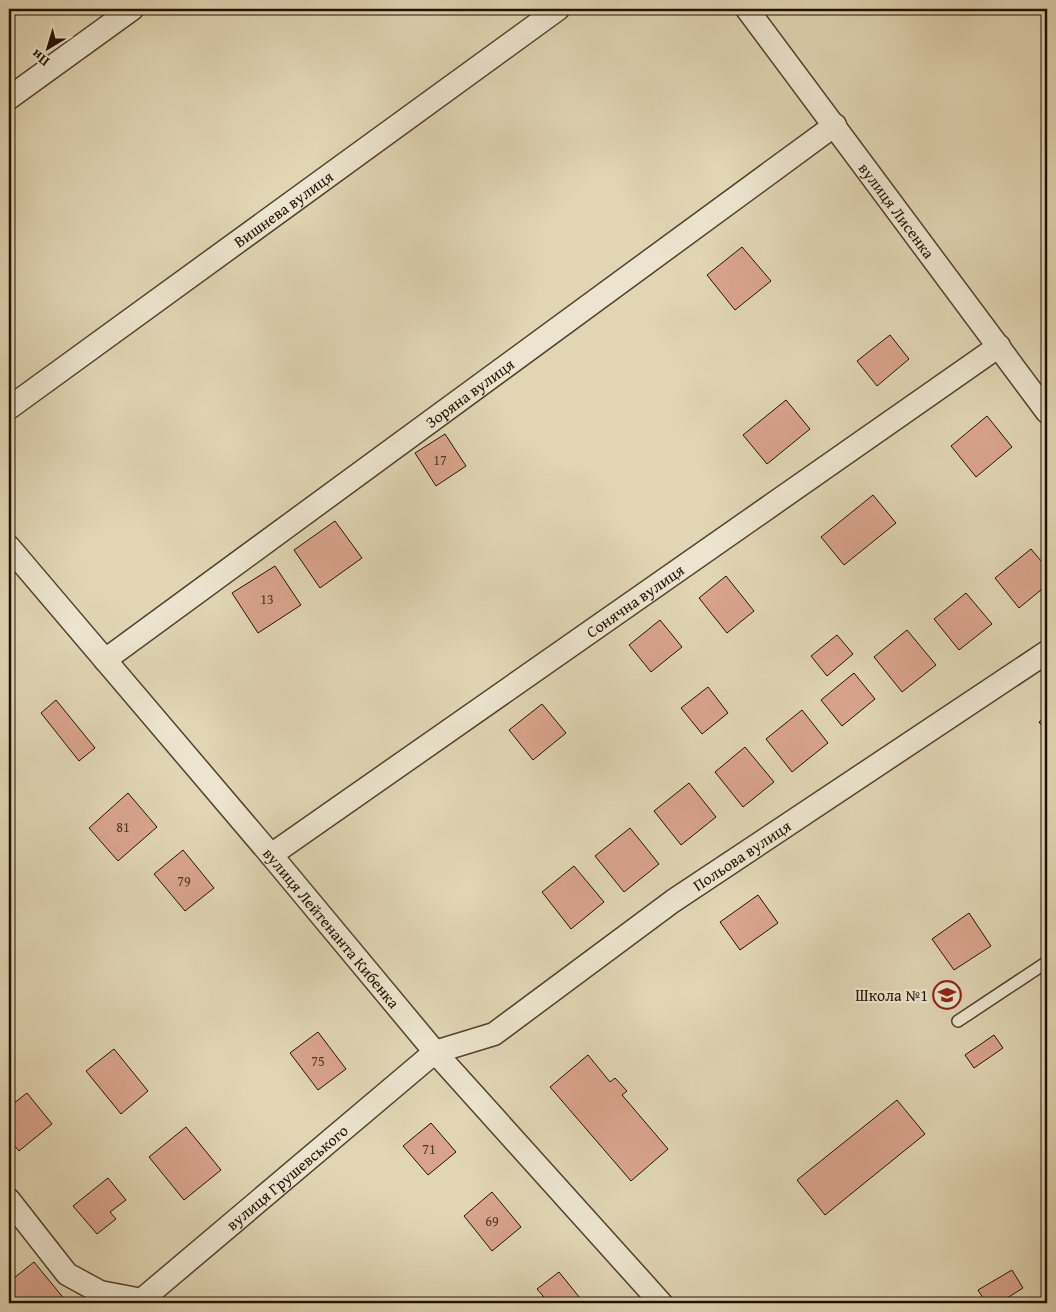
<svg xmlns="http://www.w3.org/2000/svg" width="1056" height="1312" viewBox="0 0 1056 1312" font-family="'Gentium Book Plus',serif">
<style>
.building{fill:#d9a48d;stroke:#231100}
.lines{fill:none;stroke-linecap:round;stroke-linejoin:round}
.service-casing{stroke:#52422d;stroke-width:14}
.minor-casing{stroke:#52422d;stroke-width:25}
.service{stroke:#ece4ce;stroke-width:11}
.minor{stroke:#ece4ce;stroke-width:22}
.labels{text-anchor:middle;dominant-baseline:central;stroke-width:4.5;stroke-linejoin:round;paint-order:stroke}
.number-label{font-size:14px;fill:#503623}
.street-label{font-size:16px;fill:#231100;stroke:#ece4ce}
.poi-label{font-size:16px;fill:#231100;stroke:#ece4ce;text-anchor:end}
</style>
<rect width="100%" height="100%" fill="#e1d5b4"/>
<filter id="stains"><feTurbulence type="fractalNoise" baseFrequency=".004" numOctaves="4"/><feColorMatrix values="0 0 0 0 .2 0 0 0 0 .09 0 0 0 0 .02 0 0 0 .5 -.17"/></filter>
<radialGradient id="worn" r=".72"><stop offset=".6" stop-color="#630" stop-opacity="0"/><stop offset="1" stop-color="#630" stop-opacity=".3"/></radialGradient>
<path class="building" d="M742,247L771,281L735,310L707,275Z
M890,335L909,359L877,386L857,361Z
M786,400L810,429L767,464L743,435Z
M987,416L1012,447L976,477L951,446Z
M445,434L466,466L436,486L415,453Z
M873,495L896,523L844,565L821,537Z
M335,521L362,558L320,588L294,550Z
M1031,549L1047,568V585L1019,608L995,578Z
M275,566L301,605L258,633L232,593Z
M726,576L754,611L727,633L699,598Z
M966,593L992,624L959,650L934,619Z
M660,620L682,647L651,672L629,645Z
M907,630L936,665L902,692L874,657Z
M837,635L853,654L827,676L811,656Z
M854,673L875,699L842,726L821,700Z
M708,687L728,713L702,734L681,708Z
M56,700L95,748L79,761L41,713Z
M542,704L566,733L533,760L509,730Z
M802,710L828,743L792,772L766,739Z
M1047,716V733L1039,722Z
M745,747L774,782L743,807L715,772Z
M689,783L716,817L681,845L654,811Z
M128,793L157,827L118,861L89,828Z
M630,828L659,864L624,892L595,856Z
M183,850L214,888L185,911L154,874Z
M574,866L604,902L571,929L542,892Z
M758,895L778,923L740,950L720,922Z
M969,913L991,946L954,970L932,939Z
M318,1032L346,1069L318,1090L290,1053Z
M994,1035L1003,1048L974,1068L965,1055Z
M114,1049L148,1091L121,1114L86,1071Z
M588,1055L610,1082L615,1078L627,1091L622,1095L668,1149L631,1181L550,1087Z
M27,1093L52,1124L19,1151L9,1139V1107Z
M897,1100L925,1134L825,1215L797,1180Z
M431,1123L456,1152L428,1175L403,1146Z
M186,1127L221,1170L184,1200L149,1157Z
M108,1178L126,1200L110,1212L116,1219L97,1234L73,1206Z
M492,1192L521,1227L492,1251L464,1216Z
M34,1262L66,1301L64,1303H9V1282Z
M1012,1270L1023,1288L999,1303H986L978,1290Z
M559,1272L584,1303H549L537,1289Z"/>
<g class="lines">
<defs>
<path id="service" d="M958,1021L1047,962"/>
<g id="minor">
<path id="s1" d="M747,9L1047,412"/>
<path d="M9,98L132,9"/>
<path id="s2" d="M9,408L558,9"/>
<path id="s3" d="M9,547L271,855L435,1052L661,1303"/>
<path id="s4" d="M105,660L835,125"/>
<path id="s5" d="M271,855L999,346"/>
<path d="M9,1200L67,1274L100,1292L142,1300L145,1303"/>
<path id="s6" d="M138,1303L435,1052L494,1034L673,901L1047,652"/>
</g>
</defs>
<use href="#service" class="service-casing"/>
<use href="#minor" class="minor-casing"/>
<use href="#service" class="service"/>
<use href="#minor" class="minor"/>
</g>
<defs>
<symbol id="school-ring" viewBox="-11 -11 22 22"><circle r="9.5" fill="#ece4ce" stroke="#8f2418" stroke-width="1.5"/><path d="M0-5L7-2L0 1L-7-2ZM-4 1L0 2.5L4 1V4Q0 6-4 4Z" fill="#8f2418"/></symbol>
</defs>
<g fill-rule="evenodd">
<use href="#school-ring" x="931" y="979" width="32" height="32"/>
</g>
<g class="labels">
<g class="number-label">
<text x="440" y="460">17</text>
<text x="267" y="599">13</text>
<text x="123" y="827">81</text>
<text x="184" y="881">79</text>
<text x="318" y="1061">75</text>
<text x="429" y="1149">71</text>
<text x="492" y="1221">69</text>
</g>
<g class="street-label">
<text stroke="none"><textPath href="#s2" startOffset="339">Вишнева вулиця</textPath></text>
<text stroke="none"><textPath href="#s1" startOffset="251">вулиця Лисенка</textPath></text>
<text stroke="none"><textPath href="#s4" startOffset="452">Зоряна вулиця</textPath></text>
<text stroke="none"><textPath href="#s5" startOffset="444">Сонячна вулиця</textPath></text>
<text stroke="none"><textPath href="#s6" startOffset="756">Польова вулиця</textPath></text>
<text stroke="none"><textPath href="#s3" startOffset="499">вулиця Лейтенанта Кибенка</textPath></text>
<text stroke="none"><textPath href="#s6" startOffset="195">вулиця Грушевського</textPath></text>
</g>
<g class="poi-label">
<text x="928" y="995">Школа №1</text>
</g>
</g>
<rect width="1056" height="1312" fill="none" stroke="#e1d5b4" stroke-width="30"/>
<rect x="10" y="10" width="1036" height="1292" fill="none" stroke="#231100" stroke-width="2.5"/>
<rect x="15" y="15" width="1026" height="1282" fill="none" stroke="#231100"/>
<g transform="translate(48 48) rotate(218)" stroke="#ece4ce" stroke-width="4" paint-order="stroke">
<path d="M0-4L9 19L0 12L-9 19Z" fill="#231100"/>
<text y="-8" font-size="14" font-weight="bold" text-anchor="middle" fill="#231100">Пн</text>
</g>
<rect width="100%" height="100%" filter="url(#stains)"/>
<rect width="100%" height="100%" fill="url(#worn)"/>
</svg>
